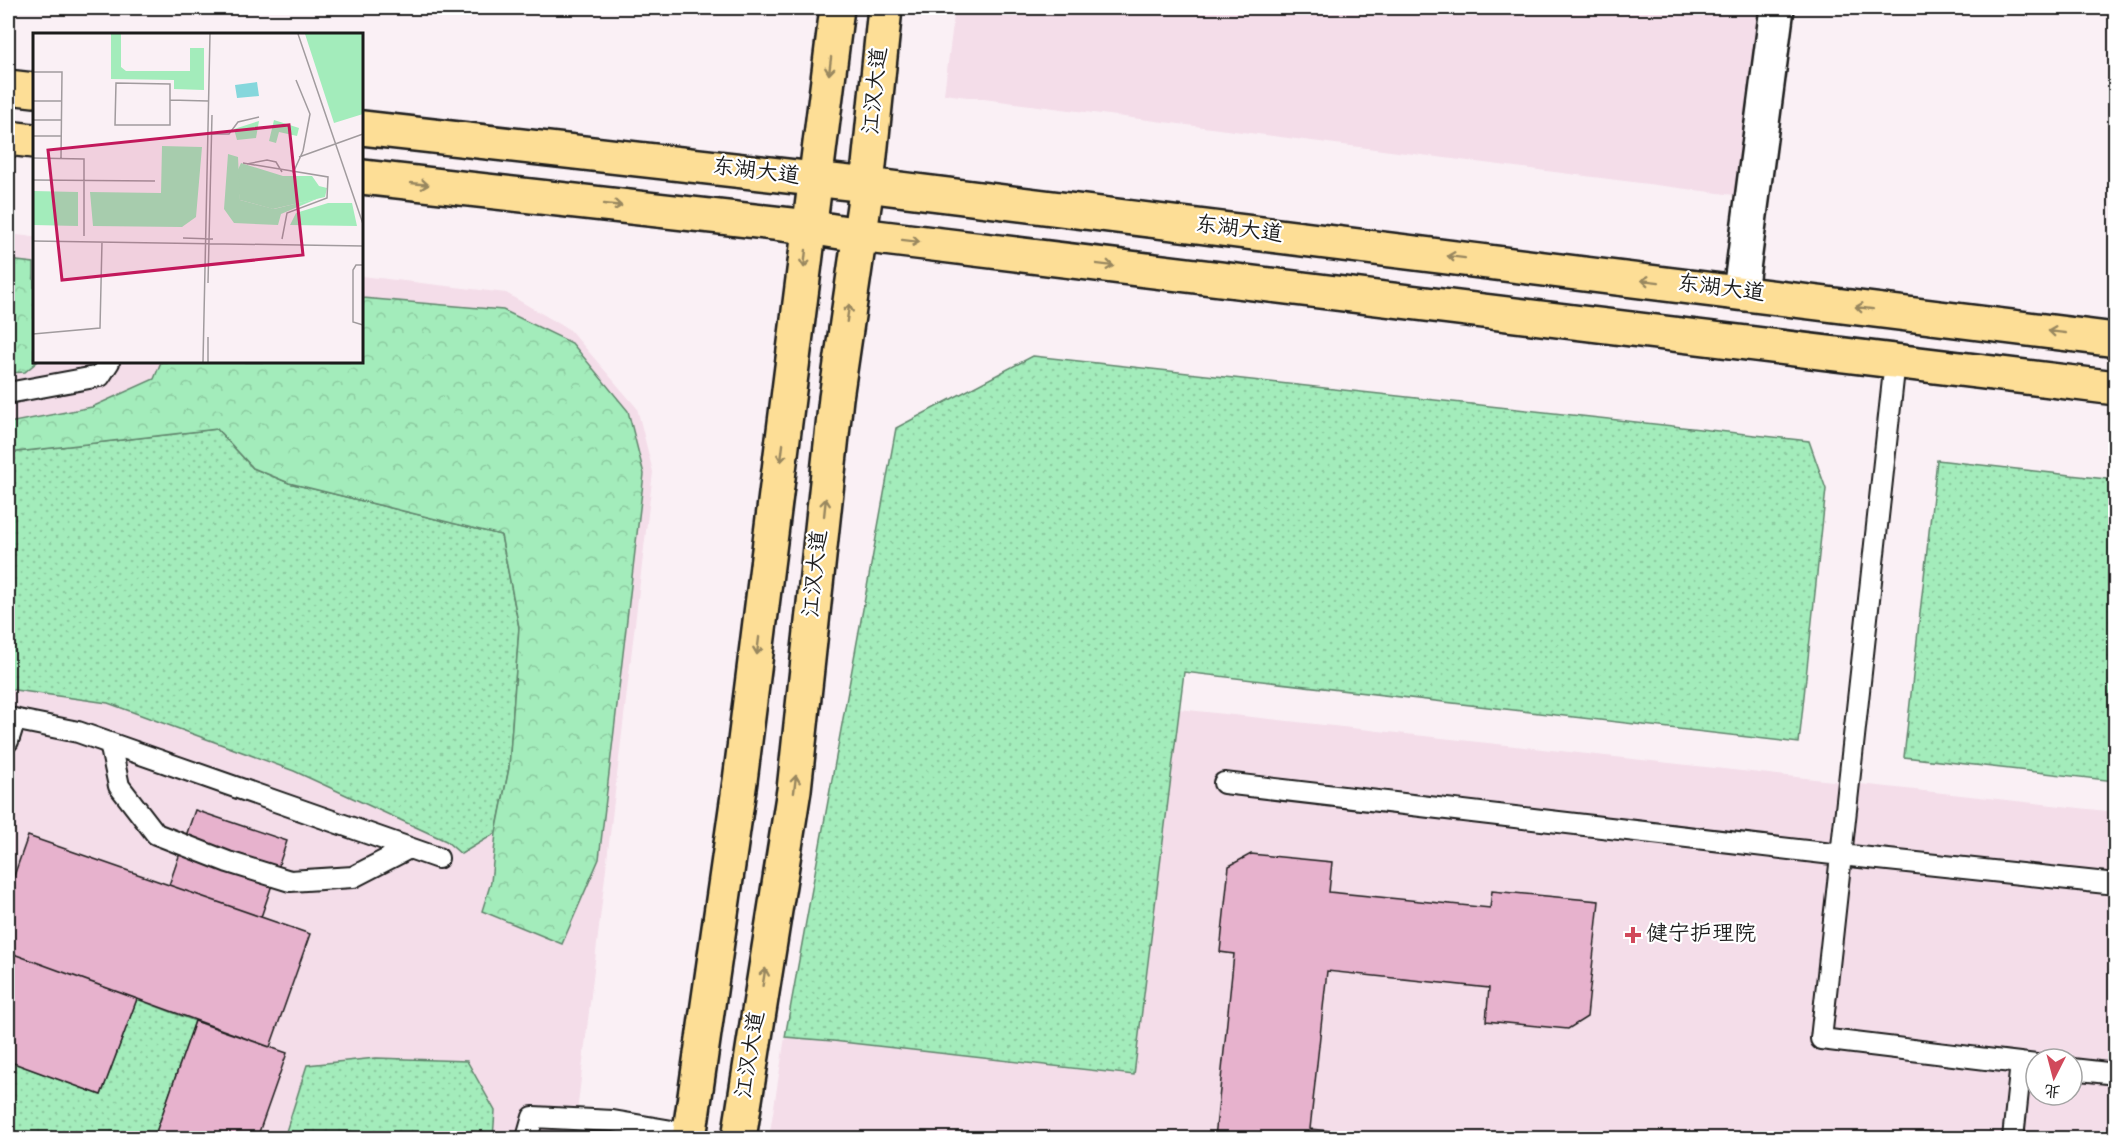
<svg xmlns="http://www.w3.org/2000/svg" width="2123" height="1146" viewBox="0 0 2123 1146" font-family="Dekko,'LXGW WenKai TC',sans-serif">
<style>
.built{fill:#f4dde9;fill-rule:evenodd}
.grass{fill:url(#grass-dots);stroke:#60846c;stroke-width:1.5}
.forest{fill:url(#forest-crowns);stroke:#60846c;stroke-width:1.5}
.building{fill:#e7b2cd;stroke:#1c1c1c;stroke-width:1.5}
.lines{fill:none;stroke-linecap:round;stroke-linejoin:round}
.lane-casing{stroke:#1c1c1c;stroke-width:24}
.street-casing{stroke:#1c1c1c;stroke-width:38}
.primary-casing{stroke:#1c1c1c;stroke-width:38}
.highway-casing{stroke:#1c1c1c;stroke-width:38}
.lane{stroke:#fff;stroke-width:20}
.street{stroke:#fff;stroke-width:33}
.primary{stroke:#fdde96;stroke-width:33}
.highway{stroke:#fdde96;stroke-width:33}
.oneway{stroke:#98875f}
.poi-dot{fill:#d1495b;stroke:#fff;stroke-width:2}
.labels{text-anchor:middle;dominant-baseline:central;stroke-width:4.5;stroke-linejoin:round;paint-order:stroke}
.street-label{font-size:22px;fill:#1c1c1c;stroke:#fff}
.poi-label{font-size:22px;fill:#1c1c1c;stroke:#fff;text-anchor:start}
.inset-road{fill:none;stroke:#a19b9e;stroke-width:1.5}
.view{fill:#c2185b;fill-opacity:0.15;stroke:#c2185b;stroke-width:3}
.inset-edge{fill:none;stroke:#1c1c1c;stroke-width:3}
</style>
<defs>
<pattern id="grass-dots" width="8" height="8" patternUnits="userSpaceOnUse" patternTransform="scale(1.5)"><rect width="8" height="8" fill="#a3ecbb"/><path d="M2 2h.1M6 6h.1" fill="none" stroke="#8ccaa0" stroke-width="1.8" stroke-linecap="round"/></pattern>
<pattern id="forest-crowns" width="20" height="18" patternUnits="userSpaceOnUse" patternTransform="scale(1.5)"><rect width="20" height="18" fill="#a3ecbb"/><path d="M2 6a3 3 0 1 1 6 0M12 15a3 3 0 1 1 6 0" fill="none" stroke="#8ccaa0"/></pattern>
</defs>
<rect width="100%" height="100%" fill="#faf0f5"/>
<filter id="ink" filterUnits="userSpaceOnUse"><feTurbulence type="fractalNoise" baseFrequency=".0167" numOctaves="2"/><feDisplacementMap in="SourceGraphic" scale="12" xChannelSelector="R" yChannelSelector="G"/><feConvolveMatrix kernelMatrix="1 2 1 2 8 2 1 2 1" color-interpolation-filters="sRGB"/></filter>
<g filter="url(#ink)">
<path class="built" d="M955,8H1758L1734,195L944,94Z
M8,234L34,237V362H362V276L506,293L570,330L637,408L653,472L574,1138H8Z
M1179,709L2115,812V1138H769L785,1037L833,1041L1134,1075ZM2036,1059H2072V1095H2036Z"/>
<path class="grass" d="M1033,356L1809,441L1826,489L1799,743L1184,672L1134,1075L833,1041L785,1037L896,428Z
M217,429L253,468L289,483L501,535L519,627L509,768L496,833L461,854L446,841L294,771L108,703L8,689V453Z
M1937,460L2115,480V781L1904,757Z
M137,999L195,1021L154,1138H16L8,1136V1061L101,1095Z
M376,1058L467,1061L495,1111L493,1138H284L307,1065Z"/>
<path class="forest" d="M8,260L34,263V362H37L25,372L8,373Z
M362,298L503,310L572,343L628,411L644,474L599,859L562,944L482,911L491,882L496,833L509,768L519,627L501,535L289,483L253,468L217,429L8,453V423L92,407L154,379L161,362H362Z"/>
<path class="building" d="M195,810L287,841L261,917L169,885Z
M28,836L310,934L270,1047L8,952V893Z
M1251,854L1332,862L1329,892L1490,908L1492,891L1599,901L1587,1017L1568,1029L1486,1021L1489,988L1327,971L1310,1129L1404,1138H1215L1234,954L1220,952L1229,866Z
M8,952L137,999L101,1095L8,1061Z
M195,1021L287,1053L257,1138H154Z"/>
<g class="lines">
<defs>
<path id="lane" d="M1895,361L1821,1039L2036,1065
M8,393L100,376L109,362
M8,718L78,732L438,858
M8,741L15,719
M110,743L119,786L156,834L228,862L290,881L353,877L409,848
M1224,783L1841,855L2116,884
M2072,1069L2116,1074
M527,1138L533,1117L613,1121L690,1134
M2013,1138L2021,1063"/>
<path id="street" d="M1740,292L1777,8"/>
<path id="primary" d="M689,1138L740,781L837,8
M739,1138L794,790L836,398L867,185L885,8"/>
<path id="highway" d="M8,87L34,90
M362,128L867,185L2116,340
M8,138L34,141
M362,177L809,227L859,235L2116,388"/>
</defs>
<use href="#lane" class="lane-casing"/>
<use href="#street" class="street-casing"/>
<use href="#primary" class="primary-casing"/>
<use href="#highway" class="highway-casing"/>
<use href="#lane" class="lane"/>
<use href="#street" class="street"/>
<use href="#primary" class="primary"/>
<use href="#highway" class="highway"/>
</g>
<defs><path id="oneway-shaft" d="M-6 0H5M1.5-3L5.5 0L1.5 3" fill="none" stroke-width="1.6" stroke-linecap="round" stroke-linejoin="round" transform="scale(1.5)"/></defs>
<g class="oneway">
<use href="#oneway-shaft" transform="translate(830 66) rotate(97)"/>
<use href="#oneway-shaft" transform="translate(420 184) rotate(6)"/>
<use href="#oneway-shaft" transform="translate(613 205) rotate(6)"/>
<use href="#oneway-shaft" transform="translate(911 241) rotate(7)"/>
<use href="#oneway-shaft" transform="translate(1456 257) rotate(-173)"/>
<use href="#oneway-shaft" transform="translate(805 259) rotate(96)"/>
<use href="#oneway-shaft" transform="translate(1105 265) rotate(7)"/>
<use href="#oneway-shaft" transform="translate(1650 281) rotate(-173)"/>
<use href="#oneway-shaft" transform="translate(1864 308) rotate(-173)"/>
<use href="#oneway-shaft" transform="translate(848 313) rotate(-82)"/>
<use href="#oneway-shaft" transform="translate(2057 332) rotate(-173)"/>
<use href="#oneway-shaft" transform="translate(782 453) rotate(97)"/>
<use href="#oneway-shaft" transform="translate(825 507) rotate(-84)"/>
<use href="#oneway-shaft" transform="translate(758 646) rotate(97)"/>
<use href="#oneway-shaft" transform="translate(795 784) rotate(-83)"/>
<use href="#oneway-shaft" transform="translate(764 977) rotate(-81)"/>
</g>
</g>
<path class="poi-dot" d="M1630 926h6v6h6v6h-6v6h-6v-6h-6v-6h6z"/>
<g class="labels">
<g class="street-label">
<text transform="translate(877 91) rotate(-84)">江汉大道</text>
<text transform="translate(756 173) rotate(7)">东湖大道</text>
<text transform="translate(1239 231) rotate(7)">东湖大道</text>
<text transform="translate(1721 290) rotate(7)">东湖大道</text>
<text transform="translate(817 574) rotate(-84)">江汉大道</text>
<text transform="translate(752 1055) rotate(-81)">江汉大道</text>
</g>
<g class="poi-label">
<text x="1646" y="935">健宁护理院</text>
</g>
</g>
<g transform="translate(33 33)">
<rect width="330" height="330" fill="#faf0f5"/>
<path d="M241,87L266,95L264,103L246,99L243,110L236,108ZM226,88L223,105L204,107L201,96ZM129,113L169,114L163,184L149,194L60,193L57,159L128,160ZM208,130L250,143H279L286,153L294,155L292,164L240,176L207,167L203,141ZM0,158L45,159V193L0,192Z" fill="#a3ecbb"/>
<path d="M78,1H88V34L93,38H157V15H171V57L141,56V47L78,46ZM272,1H330V81L301,90ZM195,121L205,124L207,167L241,176L286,165L248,181L245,192L201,190L191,176ZM295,170H319L324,193L257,192L263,180Z" fill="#a3ecbb"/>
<path d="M224,49L226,63L204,65L202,52Z" fill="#85d7dc"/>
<path class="inset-road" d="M265,1L330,191M0,39H29L28,125M83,50L137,51V92H82ZM137,67L175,68M0,68H29M0,87H28M178,101H196L205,89L226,84M0,103H28M266,124L330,101M0,125L51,126V203M210,130L295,144L294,165L254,180L249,206M214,131L234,127L243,129L249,139M260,140L270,118L277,81L263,47M0,147L122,148M150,205L180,206M0,208L330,213M330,232H323L320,237V289L330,292M175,250L179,82M0,301L67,295L69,209M175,304V329M170,329L177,1"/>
<path class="view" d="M256,92L270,222L29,247L15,117Z"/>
<rect width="330" height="330" class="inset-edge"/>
</g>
<rect width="2123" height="1146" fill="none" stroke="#fff" stroke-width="30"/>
<rect x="15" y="15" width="2093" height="1116" fill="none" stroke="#1c1c1c" stroke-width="2" filter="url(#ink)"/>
<g transform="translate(2054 1077) rotate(186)"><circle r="28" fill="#ffffff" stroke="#a4a4a4" stroke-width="1.5"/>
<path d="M0-4.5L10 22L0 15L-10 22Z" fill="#d1495b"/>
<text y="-9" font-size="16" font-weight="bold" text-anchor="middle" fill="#1c1c1c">北</text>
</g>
</svg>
